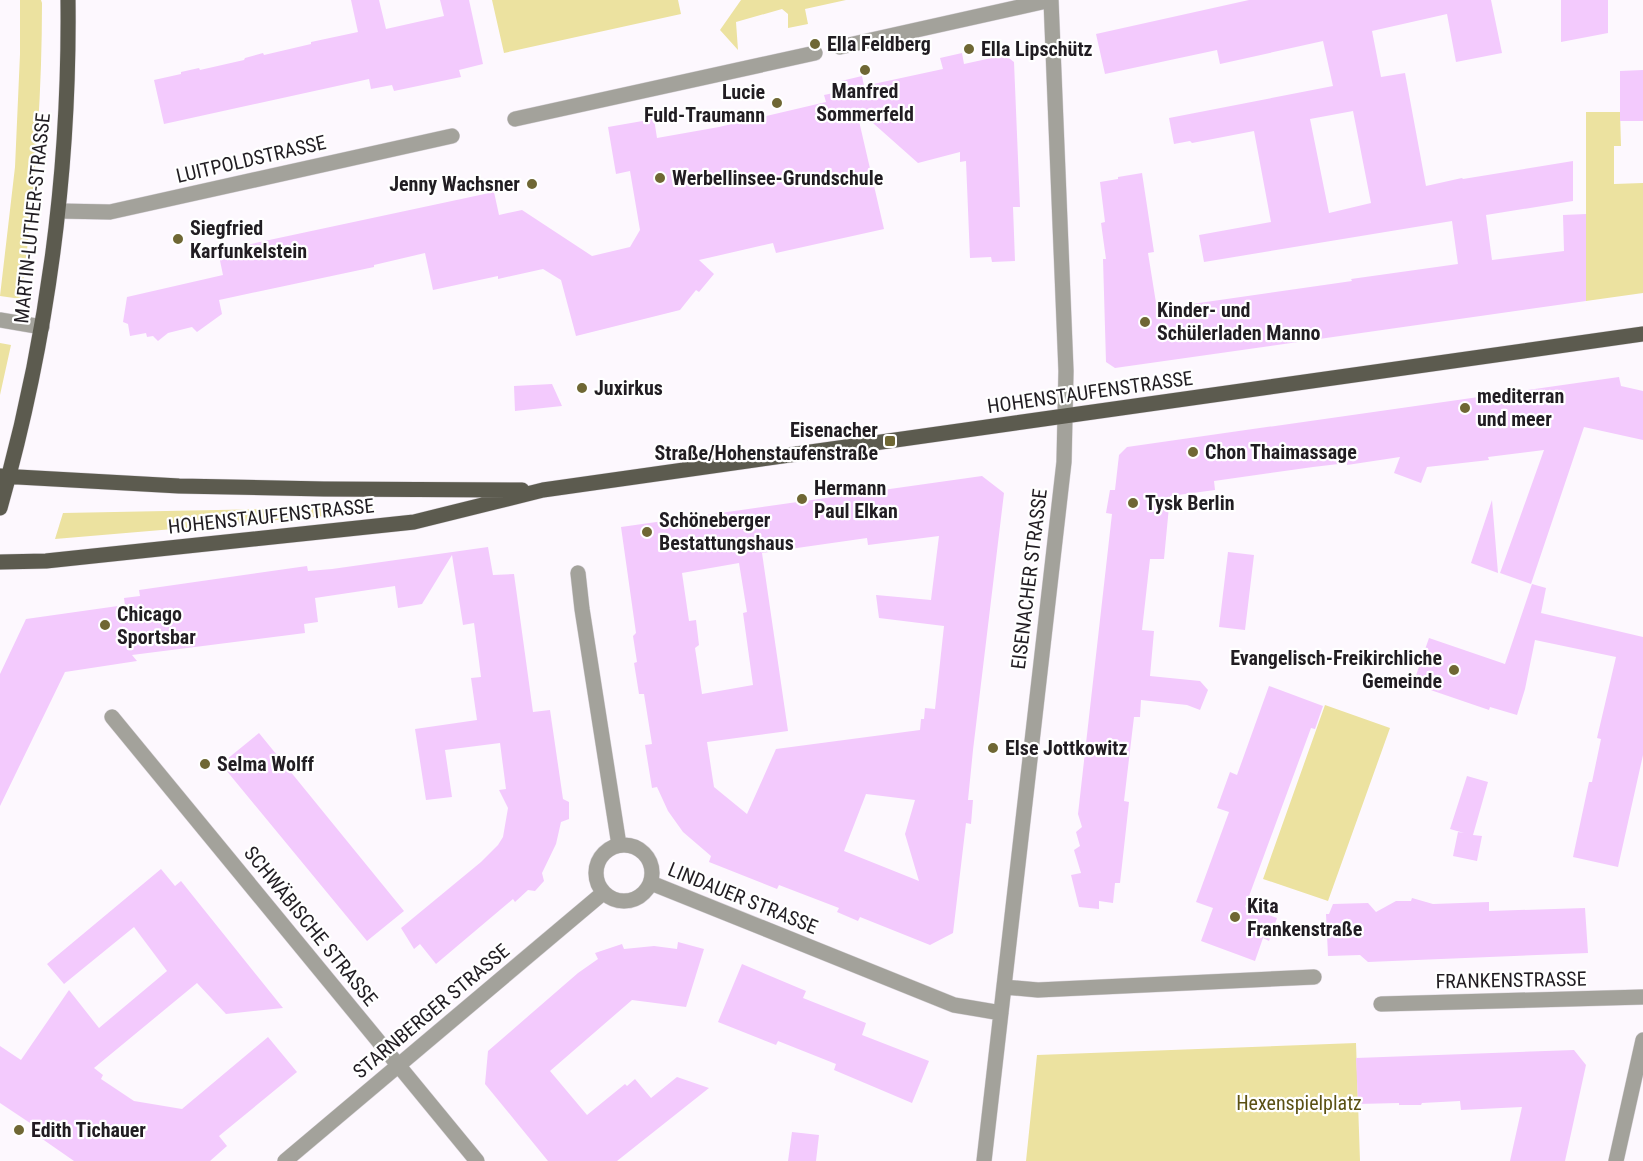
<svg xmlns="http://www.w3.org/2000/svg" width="1643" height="1161" viewBox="0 0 1643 1161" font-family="'Roboto Condensed',sans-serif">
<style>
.green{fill:#ece2a0}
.building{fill:#f3cafd;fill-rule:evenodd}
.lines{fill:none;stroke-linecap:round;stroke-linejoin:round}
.minor-casing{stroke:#dad5db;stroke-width:16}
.major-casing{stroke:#dad5db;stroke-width:16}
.minor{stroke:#a3a29b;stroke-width:15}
.major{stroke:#5c5b4f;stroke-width:15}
.poi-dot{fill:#6f6734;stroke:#fff;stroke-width:2}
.labels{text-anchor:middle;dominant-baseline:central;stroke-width:4.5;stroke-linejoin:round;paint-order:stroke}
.poi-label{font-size:20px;font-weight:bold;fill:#211d22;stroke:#fff;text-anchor:start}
.street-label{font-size:20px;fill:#211d22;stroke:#fff}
.park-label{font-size:20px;fill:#5a5013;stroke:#fff}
</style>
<rect width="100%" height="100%" fill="#fdf8fe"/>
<path class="green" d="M20,0H41L42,3C42,103 34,200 21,299L0,296L15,167L20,54Z
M492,0H678L681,14L504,53Z
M741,0H846L805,9L808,24L788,28V14L782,9L736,22L738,50L720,30Z
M1586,112H1620L1621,146H1614V184L1643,183V293L1586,301Z
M0,343L11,345L0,395Z
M372,507V512L55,539L63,513Z
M1325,705L1390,728L1328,901L1263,879Z
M1356,1043L1360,1161H1026L1037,1055Z"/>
<path class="building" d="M351,0H379L386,29L444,16L440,0H469L483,64L459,70L461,77L394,91L392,85L371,89L369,79L164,124L154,80L181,74V72L199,68L200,70L244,60L245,58L263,53L264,55L311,44V42L358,32Z
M1249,0H1491L1502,53L1456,62L1447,14L1372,31L1381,77L1405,73L1426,186L1462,178L1463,179L1573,161V201L1486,215L1492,260L1564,251L1563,215L1586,214V301L1115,368L1106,362L1103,259H1106L1101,223L1105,222L1100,182L1118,179V177L1142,173L1154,252L1148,253L1157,309L1352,281L1351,279L1458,264L1452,221L1204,262L1199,235L1271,222L1254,131L1192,143L1190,141L1174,144L1169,118L1333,86L1323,41L1220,64L1217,50L1105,74L1096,34ZM1353,111L1371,203L1329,213L1310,119Z
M1561,0H1608V33L1561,42Z
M962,53L964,64L1005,55L1014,62L1020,207H1013L1015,261L992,262L991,257L970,258L966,161L960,162V152L918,163L856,108L884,229L776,253L773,243L699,260L714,274L699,292L696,290L680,310L576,336L561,280L543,269L498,279V276L433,290L425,253L374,265V267L219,300L222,314L197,332L192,327L168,333L158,341L153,336L147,337L146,333L130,336L128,324L123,322L127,297L223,275L218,251L494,192L499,215L522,210L592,256L630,247L640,230L630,171L616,174L608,127L654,119L657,138L719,127L826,102L824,95L843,91L841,81L862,76L864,86L943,69L940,58Z
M1643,70V121H1620V71Z
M1619,377L1621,386L1643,391V440L1584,427L1531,584L1500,573L1544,450L1488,457L1489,460L1427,467L1421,483L1394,473L1400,457L1347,465V463L1313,467L1214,481L1215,490L1170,496L1164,559H1150L1142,630L1154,631L1150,676L1200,681L1208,690L1200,710L1187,705L1141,700L1140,717H1134L1124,801L1129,802L1120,883H1115L1113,903L1099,901V909L1079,907L1071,875L1081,873L1074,850L1080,846L1076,832L1082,827L1078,814L1112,514L1106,513L1110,490H1115L1119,455L1127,447Z
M552,384L562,406L515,411L514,386Z
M982,476L1004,493L973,750L968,800H973L971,824L966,823L953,933L930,945L860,917L858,921L837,912L839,908L779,885L777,889L709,862L711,856L683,832L668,811L657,787L652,788L645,745L652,744L644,694H639L634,663L637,662L633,636L636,633L621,527ZM939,536L931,600L876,595L879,618L944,626L935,709L925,708L924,719H921L920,730L776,749L747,814L714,787L707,742L788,731L762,553L867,538L868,545ZM739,563L747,612L743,613L753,685L702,694L695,648L699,645L696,620L689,621L682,573ZM866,794L915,800L905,834L919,881L844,851Z
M1492,500L1498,573L1471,563Z
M488,547L493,575L514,574L533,712L550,710L563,799L569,802V819L561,822L556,844L542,873L544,881L535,891L528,890L515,902L513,899L436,964L420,944L414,949L401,928L481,862L498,845L503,837L508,808L499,790L506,789L500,743L445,750L452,797L426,800L415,729L477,720L471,678L481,677L474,623L463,625L452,555L422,604L398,608L395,586L315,598L318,622L304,624L305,633L132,655L137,661L65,672L0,806V674L26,619L125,605L124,598L140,596L139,590L307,566L308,571L332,569Z
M1228,552L1254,555L1245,630L1219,627Z
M1532,584L1546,588L1541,613L1643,637V755L1618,867L1573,857L1589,782H1592L1601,739L1597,738L1616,657L1535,640L1525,689L1517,715L1490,707L1489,710L1413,684L1429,638L1505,664Z
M1269,686L1323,706L1315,729L1311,728L1245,907L1277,918L1269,941L1263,938L1255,961L1201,941L1213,908L1196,902L1229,812L1217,808L1230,772L1237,775Z
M259,733L404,911L367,941L221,764Z
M1467,776L1488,782L1473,835L1482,836L1477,861L1453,856L1458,832L1464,833L1450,829Z
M161,869L175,886L181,881L283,1008L226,1014L197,983L94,1068L103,1075L101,1079L134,1101L182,1109L268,1037L297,1072L219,1136L227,1146L210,1161H74L38,1136L42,1131L0,1103V1046L21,1060L69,990L99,1028L167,971L134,927L64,984L47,964Z
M1412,898L1433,904L1489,902V911L1585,908L1588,953L1368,962L1360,955L1328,956L1326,914H1329L1333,904L1368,903L1376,912L1396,901H1411Z
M678,942L704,949L686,1007L632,1000L550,1071L587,1115L625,1084L627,1086L635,1079L651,1098L677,1077L709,1088L617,1161H548L485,1084L488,1051L578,973L598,959L595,953L622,944L624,949L654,946L677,949Z
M742,964L806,991L803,998L866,1023L862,1035L929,1061L912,1103L834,1070L836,1064L778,1041L776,1045L718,1022Z
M1574,1050L1586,1065L1565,1161H1510L1522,1107L1461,1110L1460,1101L1422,1103L1421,1105H1399V1103L1358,1104L1356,1058Z
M792,1132L819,1135L816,1161H788Z"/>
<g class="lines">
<defs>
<path id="minor" d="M840,47L1051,0
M515,119L815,53
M59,211L110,212L452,136
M0,320L42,327
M578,573L582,609L619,845
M112,717L477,1161
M596 873a28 28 0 1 1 56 0a28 28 0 1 1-56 0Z
M651,883L954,1005L1001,1013
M1004,987L1038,990L1314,977
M1381,1004L1643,997
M285,1161L603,893
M984,1161L1064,462L1066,371L1051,0
M1616,1161L1643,1040"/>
<path id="major" d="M0,476L179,486L324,489L522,490
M0,508C47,342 70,172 68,0
M0,562L46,561L414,522L543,490L1643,334"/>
</defs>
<use href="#minor" class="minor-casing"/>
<use href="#major" class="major-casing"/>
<use href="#minor" class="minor"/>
<use href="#major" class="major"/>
</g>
<g class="poi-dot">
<circle cx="815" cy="44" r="6"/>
<circle cx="969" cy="49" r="6"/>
<circle cx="865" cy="70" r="6"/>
<circle cx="777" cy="103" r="6"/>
<circle cx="660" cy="178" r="6"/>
<circle cx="532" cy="184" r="6"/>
<circle cx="178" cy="239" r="6"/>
<circle cx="1145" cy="322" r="6"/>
<circle cx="582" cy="388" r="6"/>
<circle cx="1465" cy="408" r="6"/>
<rect x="884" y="435" width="12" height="12" rx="3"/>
<circle cx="1193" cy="452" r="6"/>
<circle cx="802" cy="499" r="6"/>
<circle cx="1133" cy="503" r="6"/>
<circle cx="647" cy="532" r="6"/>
<circle cx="105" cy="625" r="6"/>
<circle cx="1454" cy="670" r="6"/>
<circle cx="993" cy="748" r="6"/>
<circle cx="205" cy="764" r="6"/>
<circle cx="1235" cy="917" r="6"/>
<circle cx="19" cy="1130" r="6"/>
</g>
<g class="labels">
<g class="poi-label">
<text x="827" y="44">Ella Feldberg</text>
<text x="981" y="49">Ella Lipschütz</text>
<text x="865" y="91" text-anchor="middle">Manfred<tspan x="865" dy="23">Sommerfeld</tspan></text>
<text x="765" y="92" text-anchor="end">Lucie<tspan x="765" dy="23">Fuld-Traumann</tspan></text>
<text x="672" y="178">Werbellinsee-Grundschule</text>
<text x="520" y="184" text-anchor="end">Jenny Wachsner</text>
<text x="190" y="228">Siegfried<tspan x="190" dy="23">Karfunkelstein</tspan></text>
<text x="1157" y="310">Kinder- und<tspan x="1157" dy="23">Schülerladen Manno</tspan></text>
<text x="594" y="388">Juxirkus</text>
<text x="1477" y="396">mediterran<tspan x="1477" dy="23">und meer</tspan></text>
<text x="878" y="430" text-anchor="end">Eisenacher<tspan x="878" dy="23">Straße/Hohenstaufenstraße</tspan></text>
<text x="1205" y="452">Chon Thaimassage</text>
<text x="814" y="488">Hermann<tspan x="814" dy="23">Paul Elkan</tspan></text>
<text x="1145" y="503">Tysk Berlin</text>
<text x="659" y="520">Schöneberger<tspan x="659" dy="23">Bestattungshaus</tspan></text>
<text x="117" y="614">Chicago<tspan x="117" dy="23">Sportsbar</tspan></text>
<text x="1442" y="658" text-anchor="end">Evangelisch-Freikirchliche<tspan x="1442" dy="23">Gemeinde</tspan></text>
<text x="1005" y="748">Else Jottkowitz</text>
<text x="217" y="764">Selma Wolff</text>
<text x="1247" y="906">Kita<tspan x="1247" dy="23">Frankenstraße</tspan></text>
<text x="31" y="1130">Edith Tichauer</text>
</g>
<g class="street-label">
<text transform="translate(251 159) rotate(-13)">LUITPOLDSTRASSE</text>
<text transform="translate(32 218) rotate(-84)">MARTIN-LUTHER-STRASSE</text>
<text transform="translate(1090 392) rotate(-8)">HOHENSTAUFENSTRASSE</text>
<text transform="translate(271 516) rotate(-6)">HOHENSTAUFENSTRASSE</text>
<text transform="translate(1029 579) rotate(-83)">EISENACHER STRASSE</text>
<text transform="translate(743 898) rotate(22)">LINDAUER STRASSE</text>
<text transform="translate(311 926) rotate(51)">SCHWÄBISCHE STRASSE</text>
<text transform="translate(1511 980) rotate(-1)">FRANKENSTRASSE</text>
<text transform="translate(431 1011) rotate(-40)">STARNBERGER STRASSE</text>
</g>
<g class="park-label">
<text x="1299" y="1103">Hexenspielplatz</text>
</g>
</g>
</svg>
